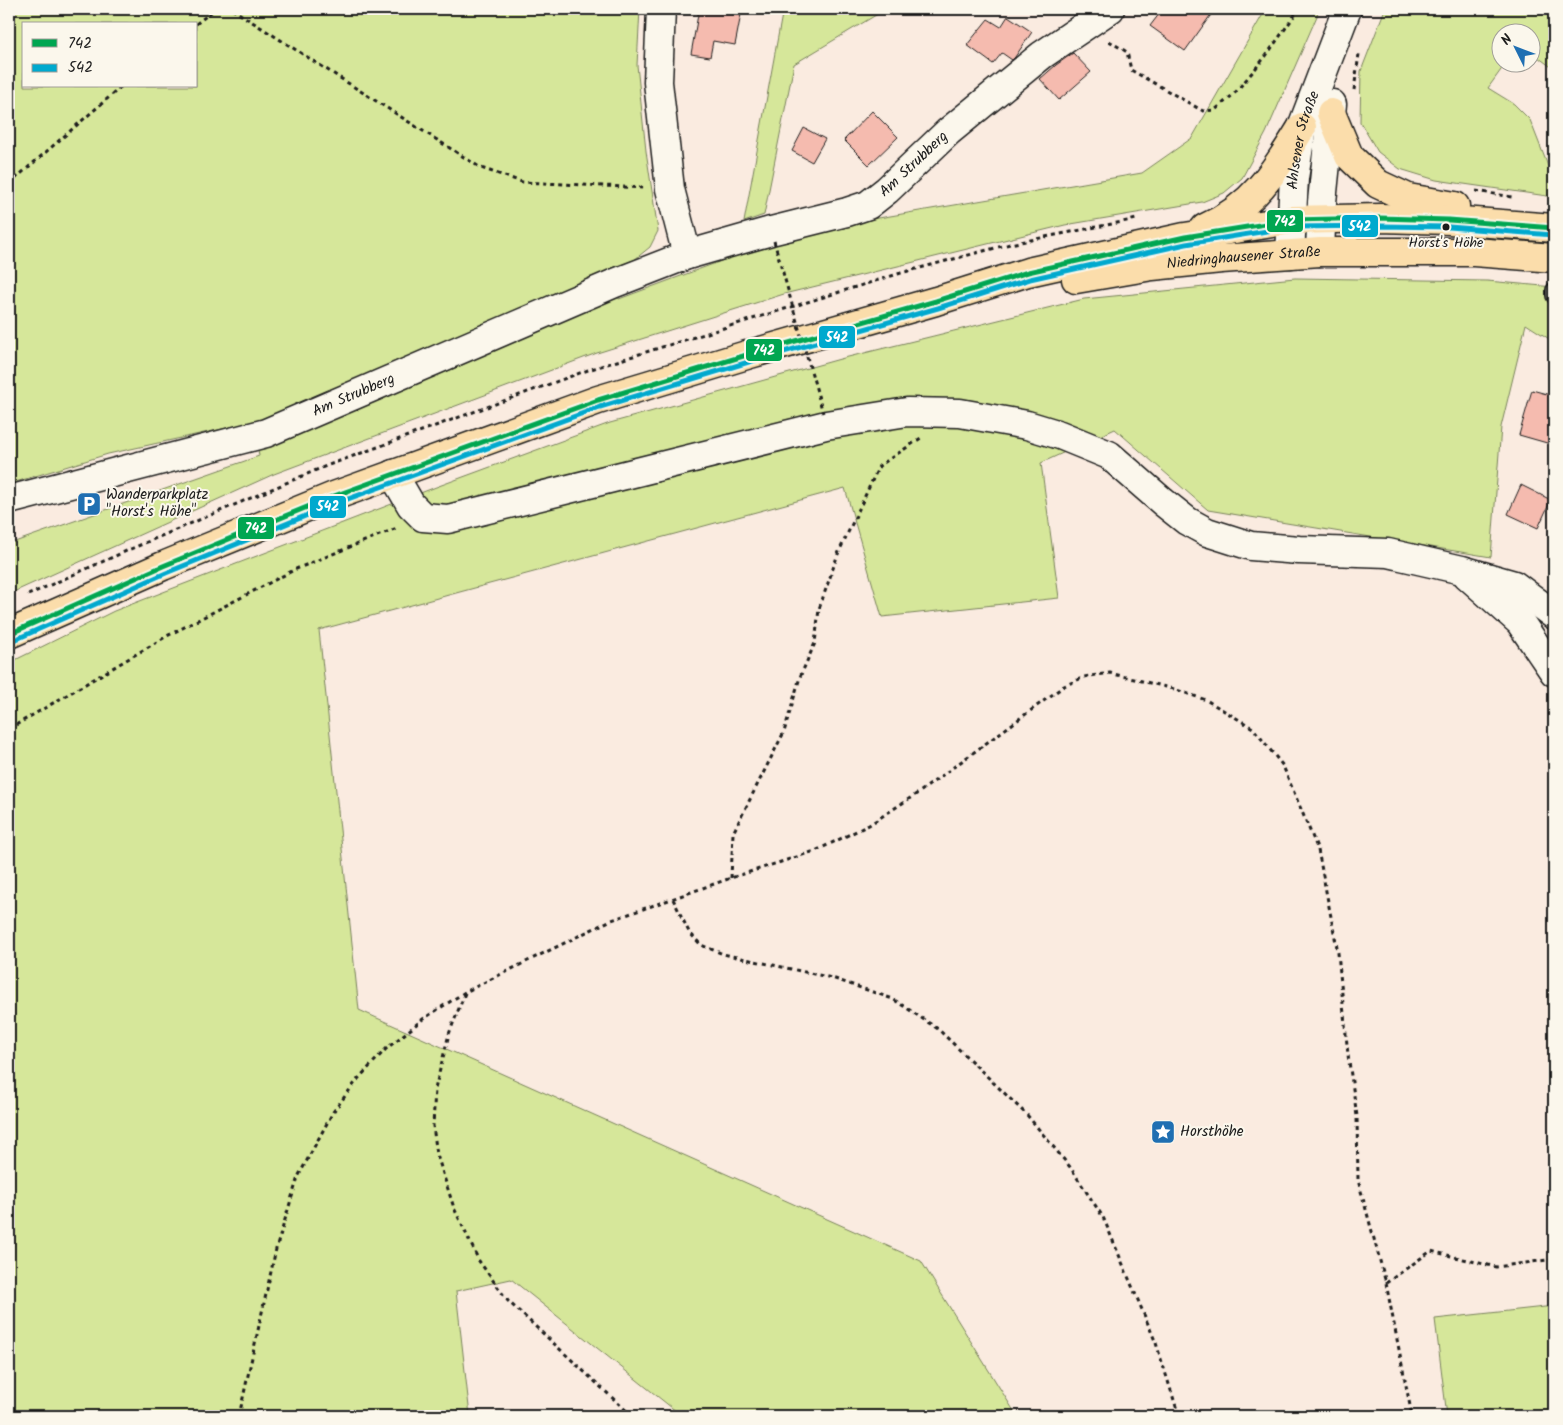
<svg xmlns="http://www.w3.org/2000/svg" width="1563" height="1425" viewBox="0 0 1563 1425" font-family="Kalam,sans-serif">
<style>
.green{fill:#d6e79a;stroke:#79825b;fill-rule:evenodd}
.building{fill:#f5bbaf;stroke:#1c1c1c}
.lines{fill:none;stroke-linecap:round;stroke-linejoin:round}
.lane-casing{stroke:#1c1c1c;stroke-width:18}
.street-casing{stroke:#1c1c1c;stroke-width:31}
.secondary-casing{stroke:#1c1c1c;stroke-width:31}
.primary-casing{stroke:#1c1c1c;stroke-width:31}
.path{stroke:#1c1c1c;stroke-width:3;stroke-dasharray:4 4;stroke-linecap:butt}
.lane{stroke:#fbf7ec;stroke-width:14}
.street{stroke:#fbf7ec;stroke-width:28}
.secondary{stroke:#fbf7ec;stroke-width:28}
.primary{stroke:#fbddab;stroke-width:28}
.path-bridge{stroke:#1c1c1c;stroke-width:3;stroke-dasharray:4 4;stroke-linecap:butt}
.bus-1-casing{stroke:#fbf7ec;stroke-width:9}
.bus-2-casing{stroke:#fbf7ec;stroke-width:9}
.bus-1{stroke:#00a651;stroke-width:5}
.bus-2{stroke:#00a9ce;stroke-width:5}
.bus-dot{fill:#1c1c1c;stroke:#fbf7ec;stroke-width:2}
.labels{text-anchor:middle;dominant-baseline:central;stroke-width:4;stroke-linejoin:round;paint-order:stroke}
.bus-label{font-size:14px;fill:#1c1c1c;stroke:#fbf7ec}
.street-label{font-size:15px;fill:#1c1c1c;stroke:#fbf7ec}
.poi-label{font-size:15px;fill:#1c1c1c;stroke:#fbf7ec;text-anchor:start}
.line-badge{stroke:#fbf7ec;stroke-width:2}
.badge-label{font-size:14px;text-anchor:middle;font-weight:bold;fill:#fff}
</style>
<rect width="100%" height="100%" fill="#faebe0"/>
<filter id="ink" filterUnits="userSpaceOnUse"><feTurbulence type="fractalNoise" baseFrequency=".02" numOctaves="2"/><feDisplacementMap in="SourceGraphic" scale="10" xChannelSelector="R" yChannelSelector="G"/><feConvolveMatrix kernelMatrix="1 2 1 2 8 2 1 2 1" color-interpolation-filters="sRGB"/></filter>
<g filter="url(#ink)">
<path class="green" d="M9,9H640L637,65L646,151L658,231L650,247L634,260L610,269L619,299L767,244L861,221L1142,173L1192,138L1266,9H1318L1317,16L1266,133L1242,178L1224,193L1202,202L1065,225L784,294L597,353L274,474L9,594V544L259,456L254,422L108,454L9,484ZM24,24H196V86H24Z
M783,9H886L794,64L764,215L744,222Z
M1385,9H1554V69L1531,52L1530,32H1500V62L1506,63L1488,88L1514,104L1530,120L1548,166L1554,170V197L1436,180L1400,169L1378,152L1360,122L1361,71Z
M1295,278L1487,281L1554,287V342L1526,324L1501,427L1491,557L1208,510L1115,429L1041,463L1059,598L882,617L845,488L319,630L359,1010L921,1261L1017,1416H682L511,1279L456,1291L470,1416H26L9,1407V663L114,611L436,487L610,423L840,359L1084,299Z
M1554,1306V1416H1447L1435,1319Z"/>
<path class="building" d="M699,9H742L735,45L713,41L710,57L691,54Z
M1163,9H1215L1185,51L1150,26Z
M1008,16L1032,32L1015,57L1012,60L1002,53L993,64L967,45L988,19L1001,27Z
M1073,53L1091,72L1059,100L1040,79L1056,65Z
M872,111L898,137L869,165L844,140Z
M804,128L825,139L812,162L792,151Z
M1532,390L1554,396V445L1519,435Z
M1521,485L1551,500L1538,528L1508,514Z"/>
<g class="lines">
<defs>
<path id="lane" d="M1554,290V296"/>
<g id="street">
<path d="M661,9L658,82L670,189L687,255"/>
<path d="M393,474L411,505L423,517L448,519L826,425L907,412L960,413L1027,425L1060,435L1109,455L1163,502L1187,521L1207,532L1251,546L1299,550L1388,553L1462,570L1514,585L1554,615"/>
<path id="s1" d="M9,500L266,433L615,283L687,255L771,231L847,212L868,205L887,190L948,132L1042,55L1110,9"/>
<path d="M1467,575L1520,622L1554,672"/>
</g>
<g id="secondary">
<path d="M1320,252L1322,202L1332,104"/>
<path id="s2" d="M1290,254L1294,178L1302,127L1347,9"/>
</g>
<g id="primary">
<path d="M1331,113L1349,156L1378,184L1408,198L1455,206"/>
<path d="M1205,228C1254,206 1275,171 1302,127"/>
<path id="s3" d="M1076,279L1152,266L1221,259L1320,252H1474L1554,258"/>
<path d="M9,634L163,566L334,496L598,400L750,354L936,301L1028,272L1185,237L1291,220L1380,218L1449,220L1554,228"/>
</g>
</defs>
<use href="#lane" class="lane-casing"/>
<use href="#street" class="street-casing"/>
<use href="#secondary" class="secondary-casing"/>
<use href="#primary" class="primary-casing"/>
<path class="path" d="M232,9L481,168L522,182L645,188
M196,24L215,9
M1109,41L1127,52L1131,70L1203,111L1215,110L1234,94L1266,56L1299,9
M1354,90L1359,54
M9,184L122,86
M1476,191L1512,197
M28,595L133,548L326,466L588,370L901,273L1010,244L1137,219
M9,729L167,636L296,569L397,528
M731,878L733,833L784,732L800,677L815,643L819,609L838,554L879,466L921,438
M673,899L689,932L701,945L723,954L832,978L893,999L938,1029L1027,1115L1070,1167L1103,1217L1156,1343L1179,1416
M465,993L449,1034L435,1089L433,1126L437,1155L454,1208L479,1261L508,1301L632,1416
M1386,1283L1431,1251L1496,1267L1554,1259
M239,1416L276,1249L298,1177L333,1112L358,1079L386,1049L423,1019L465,992L609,921L731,878L815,851L869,825L921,791L1064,686L1084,677L1110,673L1174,689L1206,700L1253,728L1283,766L1318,850L1338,953L1348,1055L1357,1116L1358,1180L1386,1283L1412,1416"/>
<use href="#lane" class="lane"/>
<use href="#street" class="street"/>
<use href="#secondary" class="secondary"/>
<use href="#primary" class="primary"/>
<path class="path-bridge" d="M774,241L823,413"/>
<defs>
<path id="bus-1" d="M9,634L163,566L334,496L598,400L750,354L936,301L1028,272L1185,237L1291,220L1380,218L1449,220L1554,228"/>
<path id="bus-2" d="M12,641L166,573L337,503L600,407L752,361L938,308L1030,279L1186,244L1292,227L1380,226L1449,227L1553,235"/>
</defs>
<use href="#bus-1" class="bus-1-casing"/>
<use href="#bus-2" class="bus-2-casing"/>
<use href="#bus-1" class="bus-1"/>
<use href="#bus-2" class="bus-2"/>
</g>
</g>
<defs>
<symbol id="parking-square" viewBox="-11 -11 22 22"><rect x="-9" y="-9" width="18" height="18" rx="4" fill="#1f6fb2" stroke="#fbf7ec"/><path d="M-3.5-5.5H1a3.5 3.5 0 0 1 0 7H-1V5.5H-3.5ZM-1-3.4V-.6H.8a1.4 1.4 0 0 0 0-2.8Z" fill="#fff"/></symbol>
<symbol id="sight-square" viewBox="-11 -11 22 22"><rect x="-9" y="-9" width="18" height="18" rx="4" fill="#1f6fb2" stroke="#fbf7ec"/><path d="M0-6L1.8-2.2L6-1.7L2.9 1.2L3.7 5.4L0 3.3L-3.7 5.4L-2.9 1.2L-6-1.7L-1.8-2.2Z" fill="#fff"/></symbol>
</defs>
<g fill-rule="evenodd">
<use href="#parking-square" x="75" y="490" width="28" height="28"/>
<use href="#sight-square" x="1149" y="1118" width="28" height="28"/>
</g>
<circle class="bus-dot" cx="1446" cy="227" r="4.5"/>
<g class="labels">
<g class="bus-label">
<text x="1446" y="243">Horst's Höhe</text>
</g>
<g class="street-label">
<text stroke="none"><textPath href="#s2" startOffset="115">Ahlsener Straße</textPath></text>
<text stroke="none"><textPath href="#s1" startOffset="972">Am Strubberg</textPath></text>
<text stroke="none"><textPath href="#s3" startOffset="169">Niedringhausener Straße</textPath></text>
<text stroke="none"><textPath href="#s1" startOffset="361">Am Strubberg</textPath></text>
</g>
<g class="poi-label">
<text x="106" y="495">Wanderparkplatz<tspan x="106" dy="17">"Horst's Höhe"</tspan></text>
<text x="1180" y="1132">Horsthöhe</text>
</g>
</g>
<g class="line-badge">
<rect x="1266" y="209" width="38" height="24" rx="5" fill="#00a651"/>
<rect x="1341" y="214" width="38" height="24" rx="5" fill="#00a9ce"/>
<rect x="818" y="325" width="38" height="24" rx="5" fill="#00a9ce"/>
<rect x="745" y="338" width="38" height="24" rx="5" fill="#00a651"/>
<rect x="309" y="495" width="38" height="24" rx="5" fill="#00a9ce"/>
<rect x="237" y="516" width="38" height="24" rx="5" fill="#00a651"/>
</g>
<g class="badge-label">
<text x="1285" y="226">742</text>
<text x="1360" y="231">542</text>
<text x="837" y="342">542</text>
<text x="764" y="355">742</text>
<text x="328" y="511">542</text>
<text x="256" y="533">742</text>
</g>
<rect width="1563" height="1425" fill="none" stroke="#fbf7ec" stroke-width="30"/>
<rect x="15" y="15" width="1533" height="1395" fill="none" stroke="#1c1c1c" stroke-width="2" filter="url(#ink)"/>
<rect x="22" y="22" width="175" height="65" fill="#fbf7ec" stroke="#a29f99"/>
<rect x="32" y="39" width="25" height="8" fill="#00a651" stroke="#a29f99"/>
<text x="68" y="48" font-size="15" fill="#1c1c1c">742</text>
<rect x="32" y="64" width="25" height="8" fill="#00a9ce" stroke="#a29f99"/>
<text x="68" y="72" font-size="15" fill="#1c1c1c">542</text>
<g transform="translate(1516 48) rotate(312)"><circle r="24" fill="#fbf7ec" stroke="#a29f99"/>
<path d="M0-4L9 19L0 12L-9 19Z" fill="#1f6fb2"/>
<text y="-8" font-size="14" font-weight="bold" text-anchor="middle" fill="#1c1c1c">N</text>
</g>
</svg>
